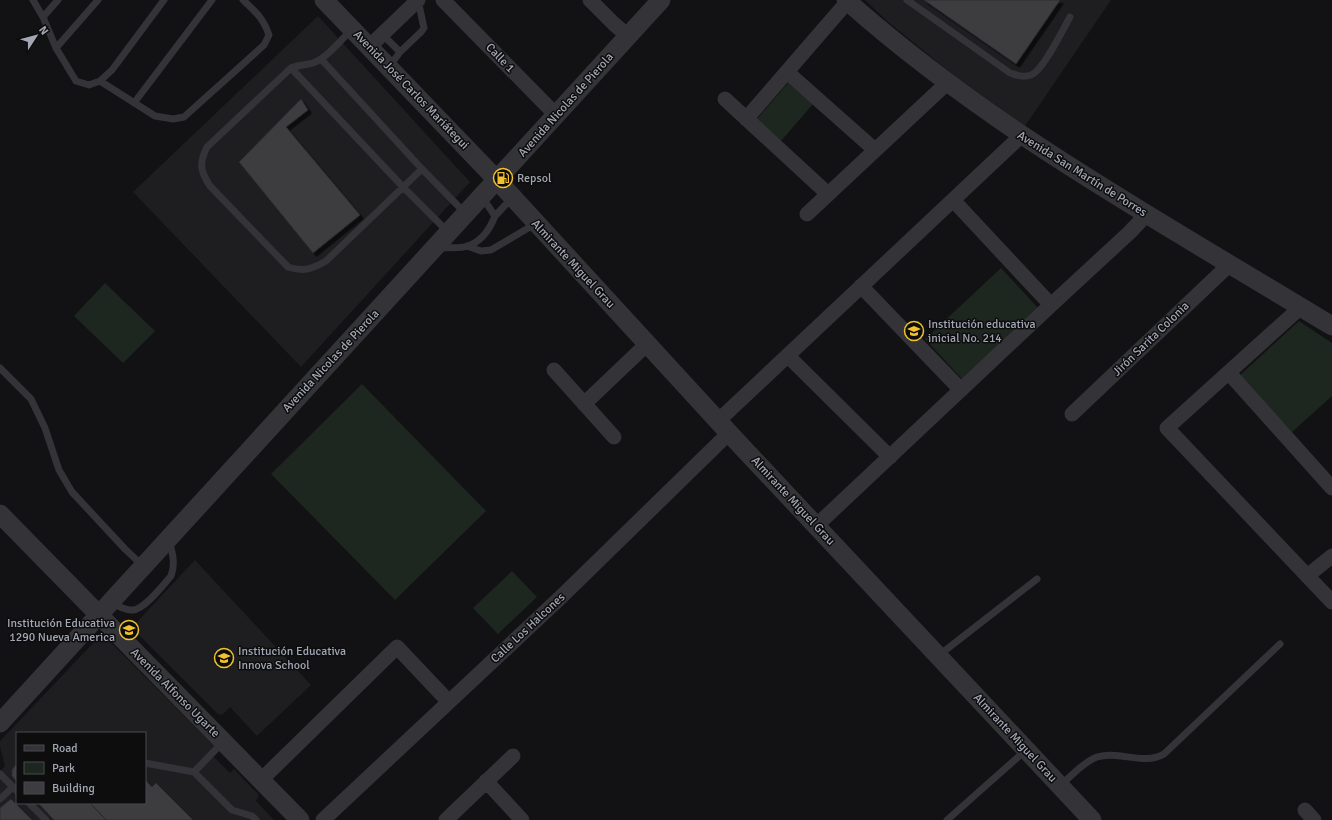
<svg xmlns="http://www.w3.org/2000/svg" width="1332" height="820" viewBox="0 0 1332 820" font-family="Signika,sans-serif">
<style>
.built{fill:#1e1e21;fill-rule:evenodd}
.green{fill:#1e2620}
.building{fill:#3c3c41;stroke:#2c2c30;filter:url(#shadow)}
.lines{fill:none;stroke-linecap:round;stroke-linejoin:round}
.service{stroke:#333338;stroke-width:7}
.minor{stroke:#333338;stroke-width:15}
.tertiary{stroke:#333338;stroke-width:19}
.labels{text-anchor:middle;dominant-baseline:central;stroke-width:3;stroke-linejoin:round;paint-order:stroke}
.street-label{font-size:12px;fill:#a3a7b4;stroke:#0d0d0e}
.poi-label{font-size:12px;fill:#a3a7b4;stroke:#0d0d0e;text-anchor:start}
</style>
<defs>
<filter id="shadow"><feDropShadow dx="3.5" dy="3.5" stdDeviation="0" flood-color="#0009"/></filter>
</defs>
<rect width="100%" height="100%" fill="#121214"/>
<path class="built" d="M865,0H1111L1025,126L951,73L887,21Z
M318,16L470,182L301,367L133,192Z
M195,560L311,685L257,736L230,707L222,715L218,714L135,631L134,625Z
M105,637L215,747L214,757L230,773L234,769L259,795L256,801L274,820H0V771L5,766L0,747V741L97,639ZM17,733H145V803H17Z"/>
<path class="green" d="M788,83L813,104L781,141L756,120Z
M1001,268L1039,309L962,379L925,339Z
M105,283L155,331L123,363L74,316Z
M1299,321L1332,343V396L1292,432L1238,377Z
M362,384L486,511L395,600L271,474Z
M512,571L537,597L498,634L473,608Z"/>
<path class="building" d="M924,0H1060L1016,64Z
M301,99L308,110L286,127L360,215L313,253L239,162Z
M17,763V782L12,776V770Z
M145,780L152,787L156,783L193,820H106L90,803H145Z
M11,799L32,820H0V808Z
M38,803H90L106,820H54Z"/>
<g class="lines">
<path class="service" d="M33,0L43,17L56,48L76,81L89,85L100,81L112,70L164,0
M907,0L1010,73C1017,75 1023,78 1031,75C1043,71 1063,29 1070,17
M43,17L58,0
M352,29C342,39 327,58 313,63C306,65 299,65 291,68L207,147C199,163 200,171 210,186L288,267C304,272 312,269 326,261L422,169
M382,34L400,52
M56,48L98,0
M321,59L422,169L466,214
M389,67L400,52L421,32L424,28L418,0
M291,68L403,187L449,233
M100,81L155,116L173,119L184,117L264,45L269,35C263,18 256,12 243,0
M134,103L212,0
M495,216L512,198
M467,246L481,251L491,250L535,224
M439,248C448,247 460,249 468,246C482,241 490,229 495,216L482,197
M0,368L31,399L45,428L59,470L72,492L125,549L143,566
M112,603C118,606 126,611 133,610C145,609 163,585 171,576C176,563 172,552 169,540
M938,656L1037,579
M145,763L194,772L232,810L252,816L256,820
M194,772L223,742
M0,774L17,791
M1060,785C1072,776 1083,762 1097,757C1119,750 1143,766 1164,754L1280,644
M0,799L13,787
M29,803L46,820
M947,820L1026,750"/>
<path class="minor" d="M443,0L556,115
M590,0L614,24L628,36
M369,47L418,0
M787,72L875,150
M725,99L828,194
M746,119L848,1
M953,200L1051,305
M807,214L947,83
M861,286L961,390
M1301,307L1167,428L1332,602
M788,356L890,457
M554,370L614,437
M1229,373L1332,488
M584,404L647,344
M1072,414L1230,264
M718,421L1021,136
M816,526L1051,305L1130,232L1146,215
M1307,576L1332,556
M261,780L397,647L449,702
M486,781L522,820
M1305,810L1314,820
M323,820L562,596L729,433
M446,820L513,756"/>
<path class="tertiary" d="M324,0L497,180L729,433L1092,820
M846,0C993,131 1165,224 1332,326
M0,514L300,820
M0,723L661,0"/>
</g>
<defs>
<symbol id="fuel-ring" viewBox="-11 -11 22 22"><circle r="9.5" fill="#0d0d0e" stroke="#f1c22d" stroke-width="1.5"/><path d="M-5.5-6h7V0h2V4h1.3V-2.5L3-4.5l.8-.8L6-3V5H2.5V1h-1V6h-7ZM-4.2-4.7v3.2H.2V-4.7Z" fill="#f1c22d"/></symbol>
<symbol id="school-ring" viewBox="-11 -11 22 22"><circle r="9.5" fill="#0d0d0e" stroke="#f1c22d" stroke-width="1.5"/><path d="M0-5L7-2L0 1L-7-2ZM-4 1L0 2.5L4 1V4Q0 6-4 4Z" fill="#f1c22d"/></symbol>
</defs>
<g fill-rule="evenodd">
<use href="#fuel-ring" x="492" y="167" width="22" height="22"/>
<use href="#school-ring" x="903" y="320" width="22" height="22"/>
<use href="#school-ring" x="118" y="619" width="22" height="22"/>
<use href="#school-ring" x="213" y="647" width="22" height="22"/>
</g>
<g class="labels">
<g class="street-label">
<text transform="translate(500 58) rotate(46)">Calle 1</text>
<text transform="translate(411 90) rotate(46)">Avenida José Carlos Mariátegui</text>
<text transform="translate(566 105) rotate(-48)">Avenida Nicolas de Pierola</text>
<text transform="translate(1082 174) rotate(32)">Avenida San Martín de Porres</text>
<text transform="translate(573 264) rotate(47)">Almirante Miguel Grau</text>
<text transform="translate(1151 339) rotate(-44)">Jirón Sarita Colonia</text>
<text transform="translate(331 361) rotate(-47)">Avenida Nicolas de Pierola</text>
<text transform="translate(793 501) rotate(47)">Almirante Miguel Grau</text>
<text transform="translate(528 628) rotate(-43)">Calle Los Halcones</text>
<text transform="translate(175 693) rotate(45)">Avenida Alfonso Ugarte</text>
<text transform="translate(1015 738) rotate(47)">Almirante Miguel Grau</text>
</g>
<g class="poi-label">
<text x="517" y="178">Repsol</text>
<text x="928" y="324">Institución educativa<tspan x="928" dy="14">inicial No. 214</tspan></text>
<text x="115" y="623" text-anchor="end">Institución Educativa<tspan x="115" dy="14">1290 Nueva America</tspan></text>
<text x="238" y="651">Institución Educativa<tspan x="238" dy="14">Innova School</tspan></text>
</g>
</g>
<rect x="16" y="732" width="130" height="72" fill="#0d0d0e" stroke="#494b50"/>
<rect x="24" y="745" width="20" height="6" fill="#333338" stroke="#494b50"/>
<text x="52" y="752" font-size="12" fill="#a3a7b4">Road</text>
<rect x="24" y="762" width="20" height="12" fill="#1e2620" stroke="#494b50"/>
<text x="52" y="772" font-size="12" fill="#a3a7b4">Park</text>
<rect x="24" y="782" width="20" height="12" fill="#3c3c41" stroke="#494b50"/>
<text x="52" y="792" font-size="12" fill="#a3a7b4">Building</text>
<g transform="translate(36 36) rotate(54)" stroke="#0d0d0e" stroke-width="3" paint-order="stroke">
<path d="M0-3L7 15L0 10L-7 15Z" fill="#a3a7b4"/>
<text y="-6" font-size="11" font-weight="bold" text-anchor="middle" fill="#a3a7b4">N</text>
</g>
</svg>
